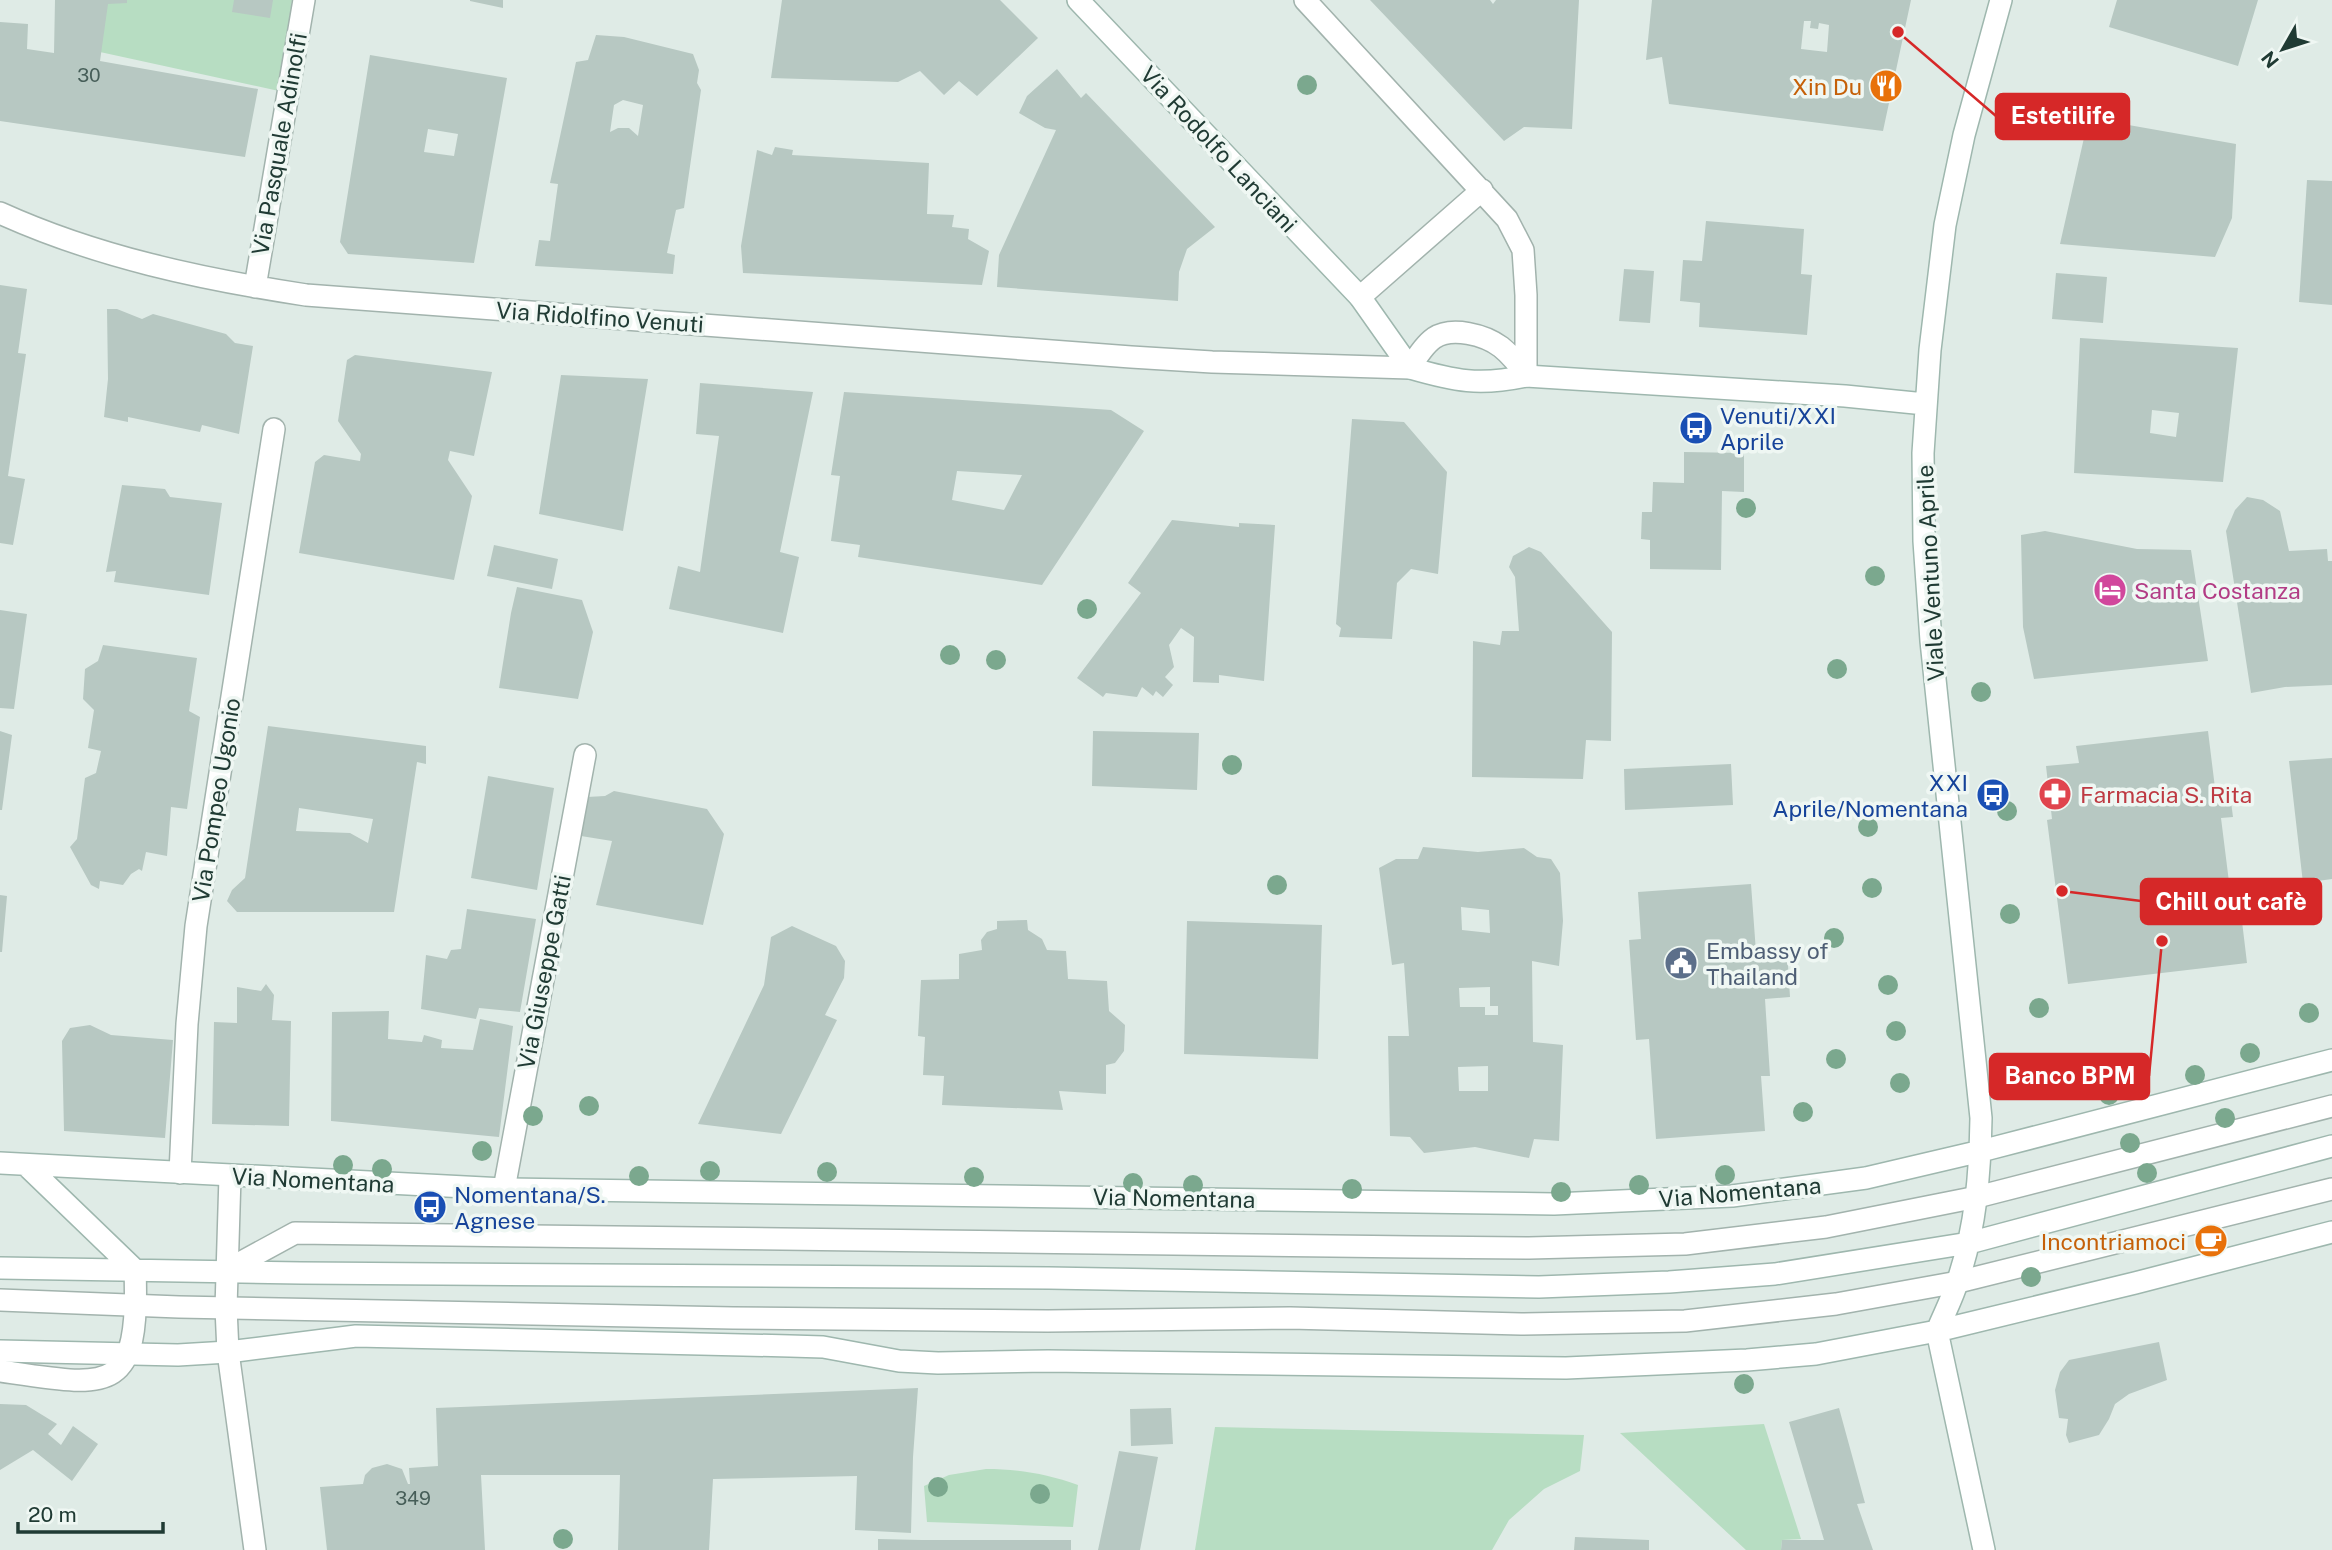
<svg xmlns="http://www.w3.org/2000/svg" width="2332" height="1550" viewBox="0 0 2332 1550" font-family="'Public Sans',sans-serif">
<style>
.green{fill:#b7ddc2}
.building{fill:#b7c8c2;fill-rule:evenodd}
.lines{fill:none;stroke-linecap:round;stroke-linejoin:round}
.lane-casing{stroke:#a2b3ad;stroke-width:24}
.street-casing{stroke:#a2b3ad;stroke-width:24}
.secondary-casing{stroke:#9eb7ae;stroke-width:24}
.lane{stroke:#fff;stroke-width:21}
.street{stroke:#fff;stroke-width:21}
.secondary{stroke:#fff;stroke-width:21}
.tree{fill:#7ba88e}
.labels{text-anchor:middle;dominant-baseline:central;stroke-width:7;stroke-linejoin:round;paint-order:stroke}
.number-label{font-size:19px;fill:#465e58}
.food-label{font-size:23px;fill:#c56008;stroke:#eff7f3;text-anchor:end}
.street-label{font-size:23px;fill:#203b34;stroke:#eff7f3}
.transit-label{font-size:23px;fill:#164399;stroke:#eff7f3;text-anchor:start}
.hotel-label{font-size:23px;fill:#b23c85;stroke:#eff7f3;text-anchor:start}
.health-label{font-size:23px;fill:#be3a42;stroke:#eff7f3;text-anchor:start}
.service-label{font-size:23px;fill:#4e5e75;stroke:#eff7f3;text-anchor:start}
.leader{fill:none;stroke:#d62828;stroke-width:2.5}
.callout-dot{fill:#d62828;stroke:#eff7f3;stroke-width:2.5}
.callout{fill:#d62828;stroke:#d62828;stroke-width:2.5}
.callout-label{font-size:24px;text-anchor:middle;font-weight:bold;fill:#fff}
</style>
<rect width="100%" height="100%" fill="#dfebe6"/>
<path class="green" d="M106,0H292L279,91L100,52Z
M1764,1424L1801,1539L1782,1540L1781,1550H1746L1620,1433Z
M1215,1427L1584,1435L1580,1471L1544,1489L1509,1520L1492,1550H1195Z
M986,1469C1019,1469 1047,1474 1078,1485L1073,1527L927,1522L924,1486L949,1475Z"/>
<path class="building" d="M55,0H127V3L108,4L100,61L258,89L245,157L0,121V22L28,24L27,49L54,53Z
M234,0H273L270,18L232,12Z
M470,0H503V8L470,1Z
M782,0H1000L1038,38L977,96L959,81L944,95L920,71L898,82L771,78Z
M1370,0H1490L1493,4L1496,0H1579L1572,129L1524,127L1504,141Z
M1652,0H1911L1883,131L1669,104L1662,57L1646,60ZM1804,21H1811L1810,28L1818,29L1819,23L1829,25L1827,52L1801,49Z
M2117,0H2258L2238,66L2109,27Z
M596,35L624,37L693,54L699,70L697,83L701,90L684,208L676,210L667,253L675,255L673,274L535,266L539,240L550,241L558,184L550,183L576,62L588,60ZM623,100L643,105L638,136L629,128H618L610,132L614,105Z
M370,55L507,78L474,263L348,254L340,242ZM428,129L458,134L454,156L424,152Z
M1057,69L1081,98L1086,93L1215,227L1187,249L1179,272L1178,301L997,287L999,255L1056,130L1045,128L1019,113L1027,96Z
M2106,121L2236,144L2232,218L2215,257L2060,244L2086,129Z
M775,147L793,150L792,155L929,163L927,214L954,215L952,227L969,229L968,239L989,251L982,285L743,273L741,246L757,150L772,155Z
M2307,180L2332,181V305L2299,302Z
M1706,221L1804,229L1801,274L1812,275L1807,335L1699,327L1700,303L1680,301L1683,260L1702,261Z
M1624,269L1654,271L1650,323L1619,321Z
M2056,273L2107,277L2103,323L2052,319Z
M0,285L27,289L18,353L26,354L8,476L25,479L13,545L0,543Z
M107,309H117L142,319L153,314L226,334L235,343L253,346L239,434L202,425L200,432L128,417V422L104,417L108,379Z
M2080,338L2238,348L2223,482L2074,473ZM2152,410L2179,413L2176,437L2150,433Z
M355,355L492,372L474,456L450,451L448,460L472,496L454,580L299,553L315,462L324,455L360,461L361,454L338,421L347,360Z
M561,375L648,379L623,531L539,514Z
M700,383L813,392L780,552L799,557L783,633L669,609L678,566L700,572L719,436L696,434Z
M844,392L1111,410L1144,431L1042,585L858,557L860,545L831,541L840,476L831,475ZM957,471L1022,475L1004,510L952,500Z
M1352,419L1404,422L1447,472L1438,574L1411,569L1397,583L1392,639L1339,637L1341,628L1336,624Z
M1684,452L1744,453V492L1722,491L1721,570L1650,569V540L1641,539L1642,512H1652L1653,482L1684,483Z
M122,485L165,489L170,497L222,503L209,595L114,582L116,571L106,572Z
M2247,497L2263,500L2280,511L2289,551L2327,549L2328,561H2332V685L2285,687L2251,693L2226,531L2235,510Z
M1172,520L1239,527V523L1275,525L1264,681L1219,675V683L1193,682L1194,637L1181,628L1169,645L1174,667L1165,677L1173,685L1163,697L1156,691L1153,696L1142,687L1137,697L1106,693L1103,697L1077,678L1141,593L1128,583Z
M2045,531L2137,549L2191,550L2208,661L2034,679L2023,627L2021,535Z
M494,545L558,559L552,589L487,576Z
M1529,547L1541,552L1612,632L1611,741L1586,740L1583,779L1472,777L1473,641L1500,645L1502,631H1519L1515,577L1509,567L1513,556Z
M517,587L582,600L593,632L578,699L499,688L511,613Z
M0,610L27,614L14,709L0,708Z
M103,645L197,658L189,711L200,717L187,809L171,807L167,856L146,852L142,871L139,869L131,874L123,885L100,881L99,889L91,885L70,847L77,839L85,778L96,773L101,751L88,748L94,710L83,699L85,669L98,661Z
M268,726L426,746V764L417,762L394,912H237L227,901L232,890L245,878ZM299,808L373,819L368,843L350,833L296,831Z
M0,731L12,735L2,810H0Z
M1093,731L1199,733L1197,790L1092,786Z
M2208,731L2216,796L2230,794L2233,817L2221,818L2233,914L2241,913L2247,963L2068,984L2047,820L2052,819L2046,766L2079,763L2076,746Z
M2332,758V879L2303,883L2289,761Z
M1731,764L1733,805L1625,810L1624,769Z
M488,776L554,788L537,890L471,878Z
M614,791L707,809L724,834L703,925L596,905L612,841L581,836L587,797L605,796Z
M1423,847L1478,852L1524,848L1537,857L1551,859L1560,873L1563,921L1559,966L1532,961L1533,1042L1563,1045L1559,1141L1534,1139L1529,1158L1475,1147L1424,1153L1410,1137L1390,1136L1388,1036H1409L1404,963L1392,965L1379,868L1396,859H1418ZM1461,907L1489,910L1490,933L1462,930ZM1490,987V1006H1498V1015H1485V1007H1460L1459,988ZM1488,1066V1091H1459L1458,1067Z
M1751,884L1756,952L1787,950L1790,997L1765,999L1770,1076H1761L1765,1131L1656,1139L1649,1039L1636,1040L1629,940L1641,939L1638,892Z
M0,895L7,896L2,952H0Z
M467,909L536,919L520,1012L479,1008L476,1019L421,1009L426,955L447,959L451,950L461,949Z
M1027,920L1028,930L1042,939L1047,950L1066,951L1068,979L1107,981L1109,1011L1125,1025L1124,1051L1115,1063L1106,1065V1094L1059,1091L1063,1110L942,1105L944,1076L923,1075L925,1037L918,1036L921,980L959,979V954L982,950L981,940L987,932L997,929V921Z
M1187,921L1322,925L1318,1059L1184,1054Z
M792,926L836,946L845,961L844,978L825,1015L837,1020L781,1134L698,1124L764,985L771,937Z
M266,984L274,995L272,1020L291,1021L289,1126L212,1124L214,1022L237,1023V987L261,991Z
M389,1011L388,1039L422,1042L424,1035L442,1040L441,1048L473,1050L480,1019L513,1026L499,1137L331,1121L332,1012Z
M90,1025L111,1035L173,1040L165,1138L64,1131L62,1041L70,1028Z
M2159,1342L2167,1380L2129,1394L2115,1404L2109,1419L2099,1435L2069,1443L2066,1435L2068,1419L2059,1418L2055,1390L2060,1372L2069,1360Z
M918,1388L913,1457L911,1533L855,1530L857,1476L713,1479L709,1550H618L620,1475H481L485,1550H327L320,1487L363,1484L365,1475L372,1468L387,1464L402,1469L408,1484H410L409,1468L438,1466L436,1408Z
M0,1404L26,1405L57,1424L48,1434L61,1445L73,1426L98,1444L72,1481L33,1450L0,1470Z
M1171,1408L1173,1444L1131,1446L1130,1409Z
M1839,1408L1865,1503L1857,1504L1873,1550H1781L1782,1540H1824L1789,1422Z
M1119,1451L1158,1457L1140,1550H1098Z
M1575,1537L1649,1540V1550H1574Z
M878,1539L922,1540H1071V1550H878Z"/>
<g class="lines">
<defs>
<path id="lane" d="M227,1270L295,1233L1413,1247L1529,1248L1685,1244L1826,1227L1977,1197L2332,1106
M0,1300L179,1307L733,1318L1048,1321L1290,1318L1521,1324L1685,1321L1836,1304L1958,1282L2332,1189"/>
<path id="street" d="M1305,0L1507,219L1523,250L1526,295V376
M0,213C97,257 201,279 306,295L1131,357L1212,362L1410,368C1416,358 1424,345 1434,338C1452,326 1485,335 1501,347C1511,355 1519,365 1526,376
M255,287L304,0
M1360,297L1482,190
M180,1173L187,1024L196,926L274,429
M230,1176L226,1308L228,1352L255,1550
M504,1189L585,755
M0,1371C109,1387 140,1397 135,1270"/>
<path id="secondary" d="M1078,0L1360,297L1410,368C1455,381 1479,386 1526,376L1845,396L1925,404
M0,1163L504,1189L1554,1204L1732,1196L1866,1178L1981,1151L2332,1060
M26,1165L135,1270
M0,1268L301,1273L1049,1278L1539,1287L1669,1282L1775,1274L1969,1243L2332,1146
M1937,1331C1944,1314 1953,1297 1958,1280C1976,1227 1980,1173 1981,1118L1931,641L1924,541L1923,453L1930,350L1945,225L1964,135L2001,0
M1937,1331L1984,1550
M0,1351L178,1355L228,1352L356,1336L790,1346L823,1347L899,1361L938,1363L1048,1361L1566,1368L1747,1360L1816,1354L1937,1331L2135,1283L2332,1232"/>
</defs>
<use href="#lane" class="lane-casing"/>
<use href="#street" class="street-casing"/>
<use href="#secondary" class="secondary-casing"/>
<use href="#lane" class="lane"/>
<use href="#street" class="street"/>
<use href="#secondary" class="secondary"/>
</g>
<g class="tree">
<circle cx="1307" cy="85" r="10"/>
<circle cx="1746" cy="508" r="10"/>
<circle cx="1875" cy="576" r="10"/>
<circle cx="1087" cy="609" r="10"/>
<circle cx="950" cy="655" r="10"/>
<circle cx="996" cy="660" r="10"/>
<circle cx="1837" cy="669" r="10"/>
<circle cx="1981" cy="692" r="10"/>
<circle cx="1232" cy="765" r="10"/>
<circle cx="2007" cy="811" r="10"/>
<circle cx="1868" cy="827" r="10"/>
<circle cx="1277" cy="885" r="10"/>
<circle cx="1872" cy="888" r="10"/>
<circle cx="2010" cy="914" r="10"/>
<circle cx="1834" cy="938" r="10"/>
<circle cx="1888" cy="985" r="10"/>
<circle cx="2039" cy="1008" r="10"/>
<circle cx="2309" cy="1013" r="10"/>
<circle cx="1896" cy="1031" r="10"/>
<circle cx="2250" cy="1053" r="10"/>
<circle cx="1836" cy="1059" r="10"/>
<circle cx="2195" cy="1075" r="10"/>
<circle cx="1900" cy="1083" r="10"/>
<circle cx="2109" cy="1095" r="10"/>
<circle cx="589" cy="1106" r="10"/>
<circle cx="1803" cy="1112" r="10"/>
<circle cx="533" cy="1116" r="10"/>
<circle cx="2225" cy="1118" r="10"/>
<circle cx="2130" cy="1143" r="10"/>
<circle cx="482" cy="1151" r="10"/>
<circle cx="343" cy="1165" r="10"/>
<circle cx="382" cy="1169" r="10"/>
<circle cx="710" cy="1171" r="10"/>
<circle cx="827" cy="1172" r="10"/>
<circle cx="2147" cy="1173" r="10"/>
<circle cx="1725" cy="1175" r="10"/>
<circle cx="639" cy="1176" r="10"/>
<circle cx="974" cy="1177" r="10"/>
<circle cx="1133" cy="1183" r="10"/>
<circle cx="1193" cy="1185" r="10"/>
<circle cx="1639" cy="1185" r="10"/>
<circle cx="1352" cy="1189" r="10"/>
<circle cx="1561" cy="1192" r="10"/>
<circle cx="2031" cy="1277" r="10"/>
<circle cx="1744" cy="1384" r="10"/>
<circle cx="938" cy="1487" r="10"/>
<circle cx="1040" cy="1494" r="10"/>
<circle cx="563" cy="1539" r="10"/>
</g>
<defs>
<symbol id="restaurant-disc" viewBox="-11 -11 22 22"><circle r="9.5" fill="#e8710a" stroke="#eff7f3"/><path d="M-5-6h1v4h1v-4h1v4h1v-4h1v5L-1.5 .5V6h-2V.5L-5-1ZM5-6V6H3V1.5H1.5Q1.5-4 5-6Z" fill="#fff"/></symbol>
<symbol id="bus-disc" viewBox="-11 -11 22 22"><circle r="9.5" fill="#1a4fb4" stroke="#eff7f3"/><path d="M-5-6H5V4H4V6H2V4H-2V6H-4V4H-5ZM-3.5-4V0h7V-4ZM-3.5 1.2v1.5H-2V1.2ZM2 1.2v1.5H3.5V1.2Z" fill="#fff"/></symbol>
<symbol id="hotel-disc" viewBox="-11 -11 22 22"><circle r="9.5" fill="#d1479c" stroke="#eff7f3"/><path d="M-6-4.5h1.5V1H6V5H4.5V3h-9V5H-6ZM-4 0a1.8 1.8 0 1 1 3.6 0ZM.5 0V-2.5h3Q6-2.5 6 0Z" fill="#fff"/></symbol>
<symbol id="pharmacy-disc" viewBox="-11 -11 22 22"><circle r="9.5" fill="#e0444e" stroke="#eff7f3"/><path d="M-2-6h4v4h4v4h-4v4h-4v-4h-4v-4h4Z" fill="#fff"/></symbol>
<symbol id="civic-disc" viewBox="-11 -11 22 22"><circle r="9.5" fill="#5c6f8a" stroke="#eff7f3"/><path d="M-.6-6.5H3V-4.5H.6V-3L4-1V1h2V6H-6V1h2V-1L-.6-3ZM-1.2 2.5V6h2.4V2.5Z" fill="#fff"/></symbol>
<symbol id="cafe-disc" viewBox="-11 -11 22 22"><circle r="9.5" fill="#e8710a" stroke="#eff7f3"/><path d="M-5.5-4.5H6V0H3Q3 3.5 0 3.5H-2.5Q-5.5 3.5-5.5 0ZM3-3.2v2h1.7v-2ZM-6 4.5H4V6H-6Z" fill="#fff"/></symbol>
</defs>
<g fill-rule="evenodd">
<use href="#restaurant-disc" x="1867" y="67" width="38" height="38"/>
<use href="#bus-disc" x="1677" y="409" width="38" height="38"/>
<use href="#hotel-disc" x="2091" y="571" width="38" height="38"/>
<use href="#pharmacy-disc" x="2036" y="775" width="38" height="38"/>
<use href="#bus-disc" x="1974" y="776" width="38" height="38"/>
<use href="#civic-disc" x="1662" y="944" width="38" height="38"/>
<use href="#bus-disc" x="411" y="1188" width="38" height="38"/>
<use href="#cafe-disc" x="2192" y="1222" width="38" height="38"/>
</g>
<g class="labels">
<g class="number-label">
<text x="89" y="75">30</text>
<text x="413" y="1498">349</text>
</g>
<g class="food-label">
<text x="1862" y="86">Xin Du</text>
<text x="2186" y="1241">Incontriamoci</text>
</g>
<g class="street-label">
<text transform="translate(279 144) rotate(-80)">Via Pasquale Adinolfi</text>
<text transform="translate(1219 149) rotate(47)">Via Rodolfo Lanciani</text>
<text transform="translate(600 317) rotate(4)">Via Ridolfino Venuti</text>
<text transform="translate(1930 573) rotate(-93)">Viale Ventuno Aprile</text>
<text transform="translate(216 800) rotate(-81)">Via Pompeo Ugonio</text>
<text transform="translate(544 972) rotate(-79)">Via Giuseppe Gatti</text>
<text transform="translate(313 1180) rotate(3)">Via Nomentana</text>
<text transform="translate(1740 1192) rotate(-5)">Via Nomentana</text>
<text transform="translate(1174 1198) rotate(1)">Via Nomentana</text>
</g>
<g class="transit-label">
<text x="1720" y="415">Venuti/XXI<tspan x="1720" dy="26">Aprile</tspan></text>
<text x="1968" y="782" text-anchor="end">XXI<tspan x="1968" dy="26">Aprile/Nomentana</tspan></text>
<text x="454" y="1194">Nomentana/S.<tspan x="454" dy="26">Agnese</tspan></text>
</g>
<g class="hotel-label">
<text x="2134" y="590">Santa Costanza</text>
</g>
<g class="health-label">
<text x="2080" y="794">Farmacia S. Rita</text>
</g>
<g class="service-label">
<text x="1706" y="950">Embassy of<tspan x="1706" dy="26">Thailand</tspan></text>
</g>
</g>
<path class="leader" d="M1898 32L1996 116M2062 891L2141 901M2162 941L2149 1076"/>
<g class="callout-dot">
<circle cx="1898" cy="32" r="7"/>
<circle cx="2062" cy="891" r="7"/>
<circle cx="2162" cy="941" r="7"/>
</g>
<g class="callout">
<rect x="1996" y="94" width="133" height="45" rx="7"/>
<rect x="2141" y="879" width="180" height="45" rx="7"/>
<rect x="1990" y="1054" width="159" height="45" rx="7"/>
</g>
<g class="callout-label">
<text x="2063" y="124">Estetilife</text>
<text x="2231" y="910">Chill out cafè</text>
<text x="2070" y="1084">Banco BPM</text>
</g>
<g transform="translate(2283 49) rotate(231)" stroke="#eff7f3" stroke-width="5" paint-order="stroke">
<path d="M0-5L12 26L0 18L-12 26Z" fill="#203b34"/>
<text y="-10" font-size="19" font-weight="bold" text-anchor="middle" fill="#203b34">N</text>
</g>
<path d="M18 1522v10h145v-10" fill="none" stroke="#203b34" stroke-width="3.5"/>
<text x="28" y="1522" font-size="21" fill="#203b34" stroke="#eff7f3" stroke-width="5" paint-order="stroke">20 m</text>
</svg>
